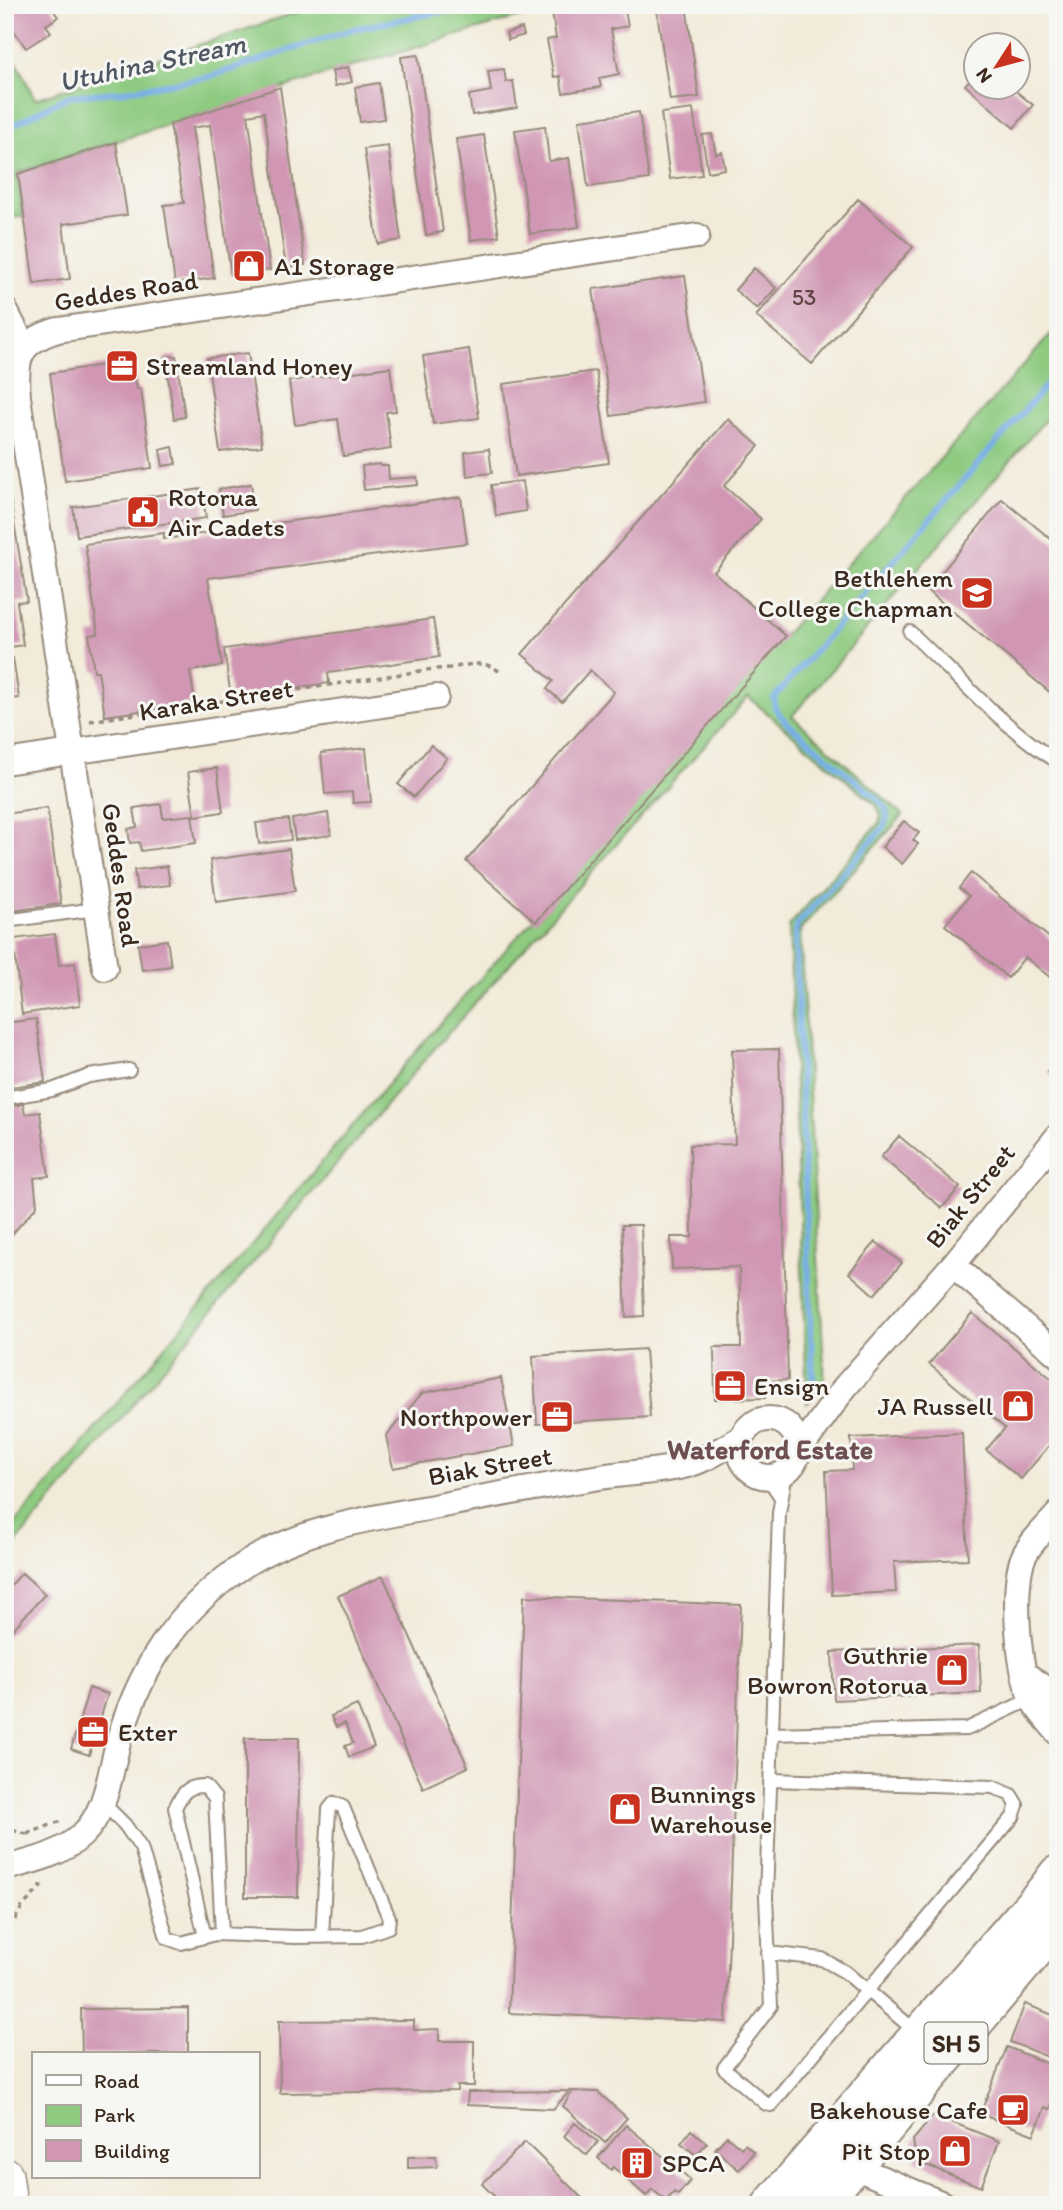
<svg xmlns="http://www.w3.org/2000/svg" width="1063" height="2210" viewBox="0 0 1063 2210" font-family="Itim,sans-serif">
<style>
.green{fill:#8ecb81;stroke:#647a50;stroke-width:2}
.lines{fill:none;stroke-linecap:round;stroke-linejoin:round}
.stream{stroke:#78aee6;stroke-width:6}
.building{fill:#d096b4}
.service-casing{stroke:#968a7c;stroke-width:16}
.minor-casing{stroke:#968a7c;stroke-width:28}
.secondary-casing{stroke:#968a7c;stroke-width:38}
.trunk-casing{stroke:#968a7c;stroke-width:42}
.path{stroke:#968a7c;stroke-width:3.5;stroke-dasharray:5 5;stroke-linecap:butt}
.service{stroke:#fff;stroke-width:12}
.minor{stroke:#fff;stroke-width:24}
.secondary{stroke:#fff;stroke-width:35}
.trunk{stroke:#fff;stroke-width:38}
.labels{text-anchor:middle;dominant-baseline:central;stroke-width:6;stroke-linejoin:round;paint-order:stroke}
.number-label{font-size:23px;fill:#604544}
.shield{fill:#f6f6f2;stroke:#73675e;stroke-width:2}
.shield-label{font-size:24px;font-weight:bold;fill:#3b2a1e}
.poi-label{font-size:26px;fill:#3b2a1e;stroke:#f6f6f2;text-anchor:start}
.street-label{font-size:26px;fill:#3b2a1e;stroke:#f6f6f2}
.water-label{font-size:28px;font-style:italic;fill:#505864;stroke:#f6f6f2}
.neighbourhood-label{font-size:28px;font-weight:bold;fill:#6f5052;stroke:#f6f6f2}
</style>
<rect width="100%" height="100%" fill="#f6f6f2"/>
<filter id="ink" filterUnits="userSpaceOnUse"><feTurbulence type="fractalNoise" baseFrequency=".0143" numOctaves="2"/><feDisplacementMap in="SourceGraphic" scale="14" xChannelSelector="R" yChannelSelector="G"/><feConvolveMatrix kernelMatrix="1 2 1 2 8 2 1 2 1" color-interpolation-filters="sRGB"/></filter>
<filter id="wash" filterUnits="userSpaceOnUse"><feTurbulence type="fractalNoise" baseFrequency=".00686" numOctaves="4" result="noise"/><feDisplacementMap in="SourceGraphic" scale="28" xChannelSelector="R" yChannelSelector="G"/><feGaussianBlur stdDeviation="1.57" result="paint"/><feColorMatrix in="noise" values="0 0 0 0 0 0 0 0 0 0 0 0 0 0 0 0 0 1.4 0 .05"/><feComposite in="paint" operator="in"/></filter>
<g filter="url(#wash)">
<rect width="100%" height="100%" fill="#f2ebd9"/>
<path class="green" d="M319,5H560L333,72L17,173L23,216L5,219V39L35,99Z
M1058,326V405L792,716L903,815L800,930L825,1383L807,1403L789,926L879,823L881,814L876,805L748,697L420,1065L5,1556V1535L410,1058Z"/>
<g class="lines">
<path class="stream" d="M5,129L69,96L119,92L209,77L353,29L475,5
M813,1383L795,933L797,925L883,828C888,818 889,812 882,803L785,721L775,708L774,698L1058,372"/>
</g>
<g id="blocks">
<path class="building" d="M11,5H50L58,17L46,25L51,32L26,48L5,18V9Z
M598,5H624L628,26L611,29L619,74L599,78L601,87L563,93L560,76L554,77L547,40L556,38L552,13Z
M656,5H686L699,97L670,100Z
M522,28L524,35L508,40L506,33Z
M418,55L443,232L426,235L401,57Z
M348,67L352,82L335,86L332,71Z
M504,69L506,82L513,81L517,108L472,115L469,95L491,91L488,71Z
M976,73V88H1012L1033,105L1014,128L965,85Z
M379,83L384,119L360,122L355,87Z
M280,87L305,265L286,268L264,112L248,115L270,270L231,275L210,125L192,128L214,278L175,284L164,205L184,203L170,124Z
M693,109L702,175L670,179L661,113Z
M639,112L649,179L588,187L579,120Z
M545,126L549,161L569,158L579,227L530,234L515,130Z
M712,134L716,154L722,152L725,169L708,172L702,135Z
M484,135L499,236L471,240L456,139Z
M116,142L127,215L63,224L70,279L34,284L18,174Z
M388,146L401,240L378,244L364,149Z
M858,199L913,247L812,364L756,316Z
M754,268L776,288L757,309L735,290Z
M685,276L704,402L611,416L593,289Z
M469,349L479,418L433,424L423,356Z
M248,353L262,446L220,452L207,358Z
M176,356L185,417L174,419L165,357Z
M124,362L126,372L134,371L137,389H141L152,468L65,481L50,373Z
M390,367L396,411L386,412L391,449L343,456L338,419L295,425L289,381Z
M596,371L609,463L516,476L503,384Z
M728,419L759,446L724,486L761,519L714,572L786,636L536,922L466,861L614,692L590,670L562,702L547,689L553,681L522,654Z
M173,447L176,464L163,466L160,450Z
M489,449L492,473L467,476L465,452Z
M380,464V466H388L389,479L417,477L418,485L364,490L362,466Z
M5,468L27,601L17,602L23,645L5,648Z
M522,481L526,511L496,516L491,485Z
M251,484L255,510L223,515L219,489Z
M202,489L206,518L77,536L73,507Z
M461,497L467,543L208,578L222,666L190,671L195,703L105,716L98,671H94L89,635L98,634L85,544L164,533V539Z
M1002,499L1058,545V699L927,590Z
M433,619L439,657L328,673L329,683L231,697L224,649Z
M13,658L19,698L7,699L11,729L5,730V659Z
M431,745L447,758L414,797L398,784Z
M366,748L371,802L353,803L352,792L325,794L321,753Z
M217,768L223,812L195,816L188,772Z
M161,804L163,818L192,815L196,843L141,851L139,842L130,843L128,829L137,827L134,808Z
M47,808L61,904L5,912V814Z
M328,813L331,835L295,840L292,819Z
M288,819L291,840L259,844L256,823Z
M904,821L919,833L913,840L918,844L902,864L882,847Z
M289,849L295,891L216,902L210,860Z
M167,866L170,885L137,889L134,870Z
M971,873L1058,945V984L1025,957L1008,978L945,925L969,896L959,888Z
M55,934L59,965L75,963L80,1005L22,1014L13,939Z
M167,940L171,966L142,970L138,944Z
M36,1019L45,1082L5,1088V1023Z
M779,1049L788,1380L765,1381V1398L715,1399L714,1347H741L739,1267L672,1269L671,1237H692L690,1145L735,1144L732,1050Z
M1058,1061V1075L1055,1078L1048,1072Z
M23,1104L25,1114L40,1112L49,1176L34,1178L37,1206L5,1242V1107Z
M899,1136L960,1187L942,1208L881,1157Z
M622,1225H641L644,1316L626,1317Z
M876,1242L902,1263L874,1295L849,1273Z
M972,1313L1058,1384V1435L1021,1479L986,1450L1005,1428L929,1364Z
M645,1349L650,1417L537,1424L533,1356Z
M501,1378L514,1446L393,1468L386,1436L422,1393Z
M962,1433L968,1559L894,1562L896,1592L832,1595L826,1471L852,1470L851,1438Z
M22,1573L45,1594L5,1638V1592Z
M383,1576L468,1767L423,1788L338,1596Z
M524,1596L741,1605L726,2022L509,2013Z
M979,1645L981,1693L834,1700L832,1652Z
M89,1688L108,1694L89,1755L71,1749Z
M357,1705L374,1747L349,1757L345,1746L353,1743L345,1723L336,1727L331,1716Z
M245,1738H299L298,1897H245Z
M1025,2004L1058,2017V2061L1010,2042Z
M188,2008V2054H82L81,2009Z
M414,2020V2030L439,2029V2041H474V2086H457V2091L280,2093L279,2021Z
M1007,2047L1058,2068V2088L1050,2109L1045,2107L1034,2135L980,2114Z
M570,2091L553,2109L467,2105L468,2092Z
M573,2091L598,2092L627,2118L605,2143L563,2106Z
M934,2115L999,2141L981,2187L916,2161L913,2140Z
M575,2123L598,2142L587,2155L564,2136Z
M626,2125L691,2180L678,2195L674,2192L666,2201L652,2189L646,2196L613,2167L611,2170L598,2158Z
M691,2130L707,2143L696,2155L681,2143Z
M727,2136L741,2148L745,2144L754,2152L739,2170L715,2149Z
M525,2142L589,2205H503L482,2184Z
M436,2156L437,2167L408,2168V2157Z
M1058,2181V2204L1050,2201Z"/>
</g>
</g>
<g filter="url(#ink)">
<use href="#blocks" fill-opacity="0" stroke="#968a7c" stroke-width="2"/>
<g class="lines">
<defs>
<path id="service" d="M910,632C954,673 1007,731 1058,762
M5,921L96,909
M5,1098L52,1090L89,1076L129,1070
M768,1478L780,1496
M772,1734L779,1513L786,1472
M771,1780L993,1787L1011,1795L1017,1805L1013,1817L771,2105L766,2104L724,2068L771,2006L766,1897L772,1734L967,1729L1031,1699
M102,1802L125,1825L141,1848L167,1938L181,1943L215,1934L296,1937L362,1936L388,1927L389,1918L343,1807L334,1803L329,1809L322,1937
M205,1937L175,1808C182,1793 188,1785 205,1786L215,1798L222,1934
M768,1953L822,1959L845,1972L919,2034"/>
<path id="minor" d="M5,310L24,347
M5,762L436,697
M105,968L18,397C15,359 17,342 58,330L697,236
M953,1265L1058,1355
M740 1448a29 29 0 1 1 58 0a29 29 0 1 1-58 0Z
M798,1452L845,1387L953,1265L1058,1136
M1058,1514C1047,1527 1031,1541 1024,1556C1011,1584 1018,1672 1032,1699C1038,1711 1050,1722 1058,1733
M1025,1674L1058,1697
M5,1868C33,1861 60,1855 82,1835C109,1810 110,1766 121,1733C143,1665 176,1614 234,1572C292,1530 364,1519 433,1507C488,1496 544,1486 600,1477C627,1473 656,1472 683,1466C703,1462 723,1448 740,1439
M843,2154L866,2172L945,2205"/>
<path id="secondary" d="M5,2175L9,2205"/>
<path id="trunk" d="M772,2205L1047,1890L1058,1875
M819,2205L1058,1922"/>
</defs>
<use href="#service" class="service-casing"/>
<use href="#minor" class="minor-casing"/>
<use href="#secondary" class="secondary-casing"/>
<use href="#trunk" class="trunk-casing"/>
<path class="path" d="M90,721L415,672C428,669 438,669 450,668C470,665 484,659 500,672
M5,1823L15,1831L27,1834L28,1838
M27,1834L61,1821
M5,1937L22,1907L41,1887L42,1882"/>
<use href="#service" class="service"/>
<use href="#minor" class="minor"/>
<use href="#secondary" class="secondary"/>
<use href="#trunk" class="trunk"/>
</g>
</g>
<defs>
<symbol id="shop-square" viewBox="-11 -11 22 22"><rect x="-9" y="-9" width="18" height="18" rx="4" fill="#c8321e" stroke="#f6f6f2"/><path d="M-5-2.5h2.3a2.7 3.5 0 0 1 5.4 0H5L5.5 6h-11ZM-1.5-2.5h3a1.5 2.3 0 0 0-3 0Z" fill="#fff"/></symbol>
<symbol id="office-square" viewBox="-11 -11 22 22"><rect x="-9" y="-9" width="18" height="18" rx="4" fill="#c8321e" stroke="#f6f6f2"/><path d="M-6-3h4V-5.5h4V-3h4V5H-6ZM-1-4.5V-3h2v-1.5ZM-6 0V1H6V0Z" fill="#fff"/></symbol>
<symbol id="civic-square" viewBox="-11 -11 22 22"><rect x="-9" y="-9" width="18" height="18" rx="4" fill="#c8321e" stroke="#f6f6f2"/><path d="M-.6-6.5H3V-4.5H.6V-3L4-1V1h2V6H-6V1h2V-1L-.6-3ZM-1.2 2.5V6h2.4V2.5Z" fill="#fff"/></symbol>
<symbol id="school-square" viewBox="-11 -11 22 22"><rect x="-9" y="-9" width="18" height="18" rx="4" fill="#c8321e" stroke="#f6f6f2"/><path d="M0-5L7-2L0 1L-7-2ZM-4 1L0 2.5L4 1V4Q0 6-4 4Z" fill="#fff"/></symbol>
<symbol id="cafe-square" viewBox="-11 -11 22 22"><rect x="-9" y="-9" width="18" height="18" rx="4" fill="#c8321e" stroke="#f6f6f2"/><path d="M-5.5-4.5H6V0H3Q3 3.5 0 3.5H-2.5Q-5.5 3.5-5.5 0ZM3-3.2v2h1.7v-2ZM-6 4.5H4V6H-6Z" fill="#fff"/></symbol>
<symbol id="building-square" viewBox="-11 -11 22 22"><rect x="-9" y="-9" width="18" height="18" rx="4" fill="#c8321e" stroke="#f6f6f2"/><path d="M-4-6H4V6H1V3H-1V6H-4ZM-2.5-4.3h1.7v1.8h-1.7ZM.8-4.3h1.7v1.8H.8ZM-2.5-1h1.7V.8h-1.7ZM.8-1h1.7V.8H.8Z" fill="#fff"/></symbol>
</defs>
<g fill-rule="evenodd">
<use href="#shop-square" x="230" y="247" width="38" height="38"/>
<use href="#office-square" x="103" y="347" width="38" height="38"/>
<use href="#civic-square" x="124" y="493" width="38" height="38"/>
<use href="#school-square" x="958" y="574" width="38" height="38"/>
<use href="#office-square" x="711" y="1367" width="38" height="38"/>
<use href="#shop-square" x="999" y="1387" width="38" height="38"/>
<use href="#office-square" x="538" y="1398" width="38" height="38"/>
<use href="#shop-square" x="933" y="1651" width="38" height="38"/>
<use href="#office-square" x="74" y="1713" width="38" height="38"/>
<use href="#shop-square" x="606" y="1790" width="38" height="38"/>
<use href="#cafe-square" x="994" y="2091" width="38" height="38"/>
<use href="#shop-square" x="936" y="2132" width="38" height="38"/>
<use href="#building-square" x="618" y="2144" width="38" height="38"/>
</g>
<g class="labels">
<g class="number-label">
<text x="804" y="297">53</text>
</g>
<rect class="shield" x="924.5" y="2022.5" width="63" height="41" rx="5"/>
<g class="shield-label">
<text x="956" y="2043">SH 5</text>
</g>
<g class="poi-label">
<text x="274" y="266">A1 Storage</text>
<text x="146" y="366">Streamland Honey</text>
<text x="168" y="497">Rotorua<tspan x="168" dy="30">Air Cadets</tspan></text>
<text x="953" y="578" text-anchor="end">Bethlehem<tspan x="953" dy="30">College Chapman</tspan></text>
<text x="754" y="1386">Ensign</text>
<text x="993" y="1406" text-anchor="end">JA Russell</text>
<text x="532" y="1417" text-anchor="end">Northpower</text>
<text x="928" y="1655" text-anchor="end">Guthrie<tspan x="928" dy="30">Bowron Rotorua</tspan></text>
<text x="118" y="1732">Exter</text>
<text x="650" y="1794">Bunnings<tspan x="650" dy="30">Warehouse</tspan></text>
<text x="988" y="2110" text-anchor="end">Bakehouse Cafe</text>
<text x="930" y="2151" text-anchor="end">Pit Stop</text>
<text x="662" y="2163">SPCA</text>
</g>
<g class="street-label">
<text transform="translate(126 291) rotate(-9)">Geddes Road</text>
<text transform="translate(216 700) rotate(-9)">Karaka Street</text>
<text transform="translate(121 875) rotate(82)">Geddes Road</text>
<text transform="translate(970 1196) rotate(-51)">Biak Street</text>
<text transform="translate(490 1466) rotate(-10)">Biak Street</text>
</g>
<g class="water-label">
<text transform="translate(152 62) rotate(-12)">Utuhina Stream</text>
</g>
<g class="neighbourhood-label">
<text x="770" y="1449">Waterford Estate</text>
</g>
</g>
<rect width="1063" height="2210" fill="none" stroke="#f6f6f2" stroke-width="28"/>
<rect x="32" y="2052" width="228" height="126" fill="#f6f6f2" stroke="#aba49d" stroke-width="2"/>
<rect x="46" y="2075" width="35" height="10" fill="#ffffff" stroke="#aba49d" stroke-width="2"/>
<text x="94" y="2088" font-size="21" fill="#3b2a1e">Road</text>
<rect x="46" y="2105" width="35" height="21" fill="#8ecb81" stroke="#aba49d" stroke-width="2"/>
<text x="94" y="2122" font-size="21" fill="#3b2a1e">Park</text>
<rect x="46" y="2140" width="35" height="21" fill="#d096b4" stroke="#aba49d" stroke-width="2"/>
<text x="94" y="2158" font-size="21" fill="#3b2a1e">Building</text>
<g transform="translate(997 66) rotate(234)"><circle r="33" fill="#f6f6f2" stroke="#aba49d" stroke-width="2"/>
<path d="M0-5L12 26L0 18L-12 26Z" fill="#c8321e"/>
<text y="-10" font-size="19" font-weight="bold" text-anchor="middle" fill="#3b2a1e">N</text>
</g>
</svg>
